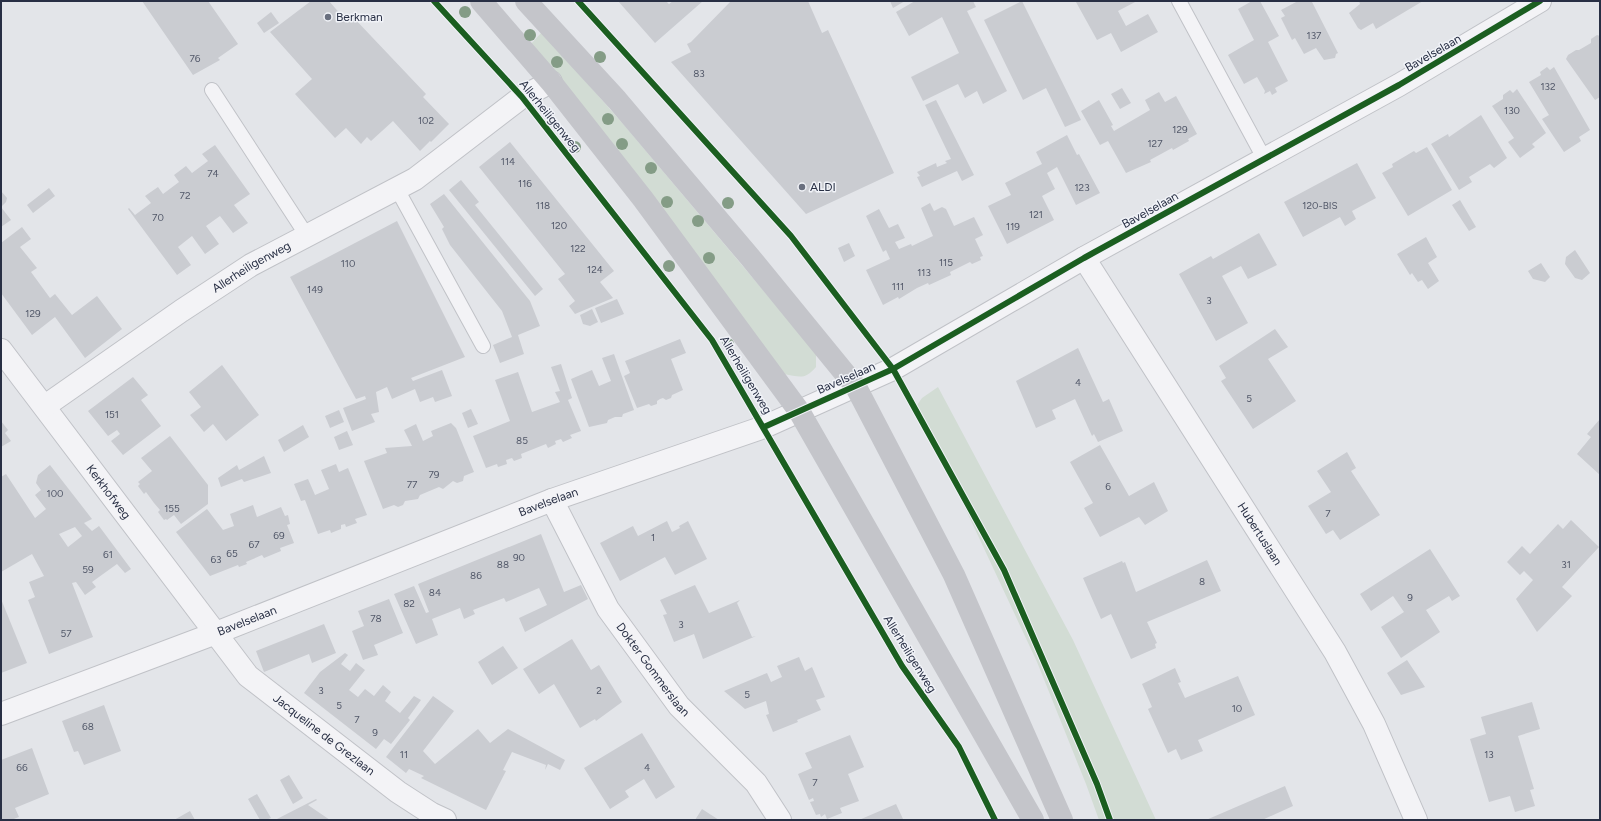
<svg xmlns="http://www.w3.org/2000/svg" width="1601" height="821" viewBox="0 0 1601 821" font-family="Figtree,sans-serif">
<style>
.green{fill:#d2dcd4}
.building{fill:#caccd1;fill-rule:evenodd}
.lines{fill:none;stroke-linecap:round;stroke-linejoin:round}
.service-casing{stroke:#c0c2c7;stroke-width:16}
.minor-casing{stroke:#c0c2c7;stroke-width:24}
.service{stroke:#f3f3f6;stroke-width:14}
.minor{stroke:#f3f3f6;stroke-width:22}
.secondary{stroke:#c4c5ca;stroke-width:22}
.cycleway-casing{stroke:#f1f3f8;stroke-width:8}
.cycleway{stroke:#1b5e20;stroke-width:6}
.tree{fill:#849c86}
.poi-dot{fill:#696f7e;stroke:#f1f3f8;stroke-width:1.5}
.labels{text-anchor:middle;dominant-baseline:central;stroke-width:3;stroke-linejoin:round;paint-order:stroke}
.number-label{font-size:10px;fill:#525869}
.poi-label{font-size:12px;fill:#282f44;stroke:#f1f3f8;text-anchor:start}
.street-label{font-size:12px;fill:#282f44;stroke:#f1f3f8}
</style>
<rect width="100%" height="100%" fill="#e3e5e9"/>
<path class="green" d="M542,32L624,125L816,353V367C805,380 800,377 784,374L530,45Z
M938,387L1073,640L1156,820H1099L1086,784L1037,662L917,405L922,398Z"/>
<path class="building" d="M142,1H208L238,44L218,58L220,60L193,75Z
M311,1H329L348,23L353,17L426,94L423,97L449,124L431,142L430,141L420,151L393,121L371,141L367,137L361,144L346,128L335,138L295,94L312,79L270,32Z
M618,1H666L669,4L673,1H703L655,43Z
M731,1H808L822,33L828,30L894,173L806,214L671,62L691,52L687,44L691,42Z
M890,1H905L893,8Z
M915,1H973L976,7L967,11L1007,91L983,104L977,91L965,98L958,84L923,101L911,77L959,53L942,17L909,36L896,12Z
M1022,1L1081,120L1065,127L1046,88L1023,100L984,20Z
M1078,1H1137L1118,11L1126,26L1148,14L1158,32L1121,52L1111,33L1097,40L1076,2Z
M1252,1H1260L1279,36L1268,42L1288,81L1275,88L1277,92L1272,95L1270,91L1264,94L1265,91L1257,77L1244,84L1228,55L1254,40L1238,9Z
M1298,1L1312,2L1338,53L1336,54L1335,58L1324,60L1316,48L1304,54L1295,38L1292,40L1281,18L1285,16L1281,10Z
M1359,1H1423L1376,29L1373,23L1361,30L1358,28L1349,13L1360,4Z
M271,12L279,23L264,33L257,23Z
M1597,35L1600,36V97L1595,100L1566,59L1568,55L1576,50H1579L1591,43V39Z
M1547,67L1550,70L1554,67L1590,130L1579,137L1581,141L1564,152L1542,119L1549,115L1529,82L1541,75L1540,72Z
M1122,88L1131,103L1120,109L1111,94Z
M1517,89L1546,133L1532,144L1535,147L1520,158L1508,142L1514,138L1492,106L1503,99V95L1510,90L1513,93Z
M1159,92L1165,102L1176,96L1197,134L1188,139L1189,141L1173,150L1172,148L1150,160L1151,162L1126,173L1108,141L1100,145L1081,111L1099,100L1113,125L1111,126L1114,131L1150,110L1145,100Z
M936,100L974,175L962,181L957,171L922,187L917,177L920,176L917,172L936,163L937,167L947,163L945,161L951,159L925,105Z
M1481,115L1507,158L1494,168L1490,164L1469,177L1472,182L1459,190L1431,144L1448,134L1449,137Z
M1067,135L1077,155L1079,154L1100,193L1076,205L1057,167L1047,173L1055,189L1042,196L1054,220L1007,244L988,206L1011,195L1005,183L1042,164L1036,152Z
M510,142L614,271L600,282L613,298L575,314L569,306L575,301L558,279L565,274L479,167Z
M215,145L250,194L234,205L248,223L233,233L220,216L206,226L219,244L205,254L192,236L178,247L191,265L177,275L128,209L129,208L135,215L151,203L145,196L158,187L163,194L179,182L174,175L186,166L192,173L208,161L202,154Z
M1427,147L1452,190L1408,216L1382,173L1393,167L1392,164L1414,151L1416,153Z
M1357,163L1376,198L1352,211L1356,219L1345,226L1340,217L1303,237L1284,202Z
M461,180L479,202L475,205L543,289L535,296L449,190Z
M49,188L55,196L33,213L27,205Z
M1,191L7,198L6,202L1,207L11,220L1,227Z
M444,194L530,301L540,326L518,335L524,354L500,363L493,345L512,337L502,311L450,245L442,229L444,227L430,204Z
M1460,200L1476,227L1469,231L1452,205Z
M930,203L934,211L942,207L946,209L954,226L974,217L983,235L975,239L983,256L980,257L981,260L972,264L970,262L950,272L951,275L929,285L928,283L917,288L899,299L898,297L883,305L866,270L890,259L886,250L883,252L866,216L879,209L889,228L898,224L905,238L895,242L899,249L911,244L912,246L933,236L921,208Z
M397,221L465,357L411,378L413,381L442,370L452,396L435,402L433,397L420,402L415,389L392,399L387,387L376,392L379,412L371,414L375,422L352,431L343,408L366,399L365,396L356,399L290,277Z
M22,227L31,239L20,247L37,268L31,272L50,298L55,294L72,315L97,296L122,329L85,358L55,317L32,335L1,293V243Z
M1259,233L1277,265L1248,279L1241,266L1222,276L1248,323L1216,341L1179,274L1211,256L1213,259Z
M1426,237L1437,257L1428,263L1439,281L1428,289L1422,280L1418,282L1412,273L1410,275L1397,254Z
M849,243L855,256L844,262L838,248Z
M1575,250L1590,273L1582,280L1575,278L1565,264L1566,257Z
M1541,263L1550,277L1545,282L1533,279L1528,271Z
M617,299L624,314L601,323L595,308Z
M592,309L598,322L590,326L583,324L580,315Z
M1275,329L1288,347L1268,359L1296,401L1253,429L1221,381L1226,378L1219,366Z
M680,339L686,353L671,359L683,390L672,395L671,398L666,400L663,398L660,399L657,401V404L651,406L649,404L637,408L624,376L630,373L625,361Z
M1078,348L1103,402L1109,399L1123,431L1098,442L1094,434L1092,436L1075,399L1052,410L1056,419L1036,428L1016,381Z
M614,354L634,410L623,414L622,417H615L608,420L607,423L589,427L571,379L592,370L599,386L611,381L602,358Z
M561,364L572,398L568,400L581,431L570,435L572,438L563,442L561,439L555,441L556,444L548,448L546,444L521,454L522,458L514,461L512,458L506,460L507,464L498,467L497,464L486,468L473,436L510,421L495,380L518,372L532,412L560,402L555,392L560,391L551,367Z
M222,365L259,415L226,441L213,424L204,432L190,415L201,407L189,392Z
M133,377L148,395L141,400L161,426L123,455L111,441L120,434L117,430L108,436L88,411Z
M471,409L478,424L468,428L462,413Z
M339,410L344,422L330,428L325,416Z
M1600,419V475L1577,454L1591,437L1587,434Z
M1,421L8,430L5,433L11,441L1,447Z
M451,423L456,428L474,472L464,476L463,481L457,483L453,481L443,489L439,487L420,495L418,499L405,501L403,505L398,507L394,505L383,509L364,461L387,453L385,448L412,446L404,430L416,424L423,441L433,436L431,431Z
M303,425L309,437L284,452L278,440Z
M347,431L353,445L339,450L334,437Z
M170,436L208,485V504L181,524L174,515L167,520L166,519L164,520L158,512L160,510L154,503L146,492L144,494L138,486L140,484L138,482L152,471L141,458Z
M1100,445L1129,496L1154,482L1168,511L1145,525L1139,517L1100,537L1084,508L1093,503L1070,462Z
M1347,452L1356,468L1351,471L1380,515L1340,540L1333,530L1326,534L1308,506L1331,492L1317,471Z
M264,456L271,473L244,482L242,479L221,487L218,478L237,465L239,470Z
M336,464L339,472L348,468L367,515L355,519L357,523L346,527L345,524L341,525V529L331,533L330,530L318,534L305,500L301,501L294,484L308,479L315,495L329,489L321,470Z
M50,465L92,519L84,523L92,531L99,526L131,569L125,573L117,564L92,582L96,587L85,595L76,582L72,583L93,637L49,654L28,600L35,597L29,582L44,576L32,554L1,572V477L6,474L35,518L46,509L35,495L41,490L36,483L38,475ZM75,527L82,536L68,547L59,534Z
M253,505L257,517L281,507L285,516L288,515L290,524L287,525L294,543L280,548L281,551L264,558L262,555L246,562L247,564L239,567L238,565L210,576L176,532L207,509L223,530L234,526L230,514Z
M1571,520L1599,547L1562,587L1572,596L1537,632L1516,599L1533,580L1524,571L1520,575L1507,562L1522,546L1530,554L1558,524L1563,529Z
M667,521L672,532L680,528L679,526L688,521L707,559L675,575L665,557L620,581L600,543L633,526L638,536Z
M541,534L564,592L581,585L588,599L525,632L519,618L547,605L539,588L506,602L504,598L473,610L475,614L464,619L460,608L432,619L438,635L416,644L394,594L414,586L426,613L429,612L418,584Z
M1430,549L1460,596L1452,601L1449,596L1426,610L1440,632L1401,658L1381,627L1404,612L1393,596L1371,611L1360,594Z
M1207,560L1221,591L1147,622L1157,643L1155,644L1156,648L1131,659L1111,614L1101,619L1083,578L1122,561L1123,563L1125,562L1136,592Z
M695,585L709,613L740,600L737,603L752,637L756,636L703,659L694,634L674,642L663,615L667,614L660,600Z
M1,599L27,663L1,673Z
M389,599L403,633L374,645L378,655L363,660L352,631L364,626L358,611Z
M324,624L336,653L312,663L309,654L264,672L256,651Z
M572,639L591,670L599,665L622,702L596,721L595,719L580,728L554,684L539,694L523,669Z
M503,646L518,668L492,685L478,662Z
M345,653L348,655L341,664L350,671L356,663L365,670L349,690L358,697L365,689L374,696L383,685L391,692L385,701L400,713L414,696L421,700L408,718L410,720L391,744L384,739L376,749L304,693L320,672Z
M799,657L805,671L812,667L825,697L816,700L821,710L797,720L798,722L773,732L766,715L769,714L766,701L745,709L724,691L767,673L771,682L782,677L777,666Z
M1407,660L1425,687L1401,695L1387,673Z
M1175,668L1181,682L1178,683L1185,698L1238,676L1255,715L1198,740L1203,751L1181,760L1176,749L1168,753L1148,709L1152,707L1142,684Z
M433,696L454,711L423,751L435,764L478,729L490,743L508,729L565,760L560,770L548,764L545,770L546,765L512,752L503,770L506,771L486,810L421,778L424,776L409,769L406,773L386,757Z
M1532,702L1540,729L1518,736L1534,789L1530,790L1535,806L1515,812L1510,796L1489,802L1470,739L1486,734L1481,717Z
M104,705L121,751L84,765L78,751L74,752L62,721Z
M642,733L675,787L656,799L644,779L625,791L629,797L610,809L584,768Z
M850,735L864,767L848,774L859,801L840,808L842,813L827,819L825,814L821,817L820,814L816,815L810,802L814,801L813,798L809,800L798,774L812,768L805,753Z
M32,748L49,794L15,808L19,817L11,820H1V760Z
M289,775L303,798L293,804L280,780Z
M1285,786L1293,806L1262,820H1206Z
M257,794L271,818L266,820H260L248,799Z
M316,799L317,800L308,805L330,820H275Z
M896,804L903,819L859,820Z
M702,809L719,820H695Z
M190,811L195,820H174Z"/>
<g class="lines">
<defs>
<path id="service" d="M1179,1L1265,160
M212,90L307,236
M397,189L483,346"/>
<g id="minor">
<path id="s1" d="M1084,258L1335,652L1374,724L1416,820"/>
<path id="s2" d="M1,350L248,676L398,792L432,814L445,820"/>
<path id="s3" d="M45,406L181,311L251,265L415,179L522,97L551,82"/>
<path id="s4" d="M552,500L608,609L679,706L756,783L780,820"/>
<path id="s5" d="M1,714L216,633L552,500L764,427L893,369L1084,258L1399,85L1540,1"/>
</g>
</defs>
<use href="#service" class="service-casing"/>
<use href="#minor" class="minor-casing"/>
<use href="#service" class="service"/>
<use href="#minor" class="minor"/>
<path class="secondary" d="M481,1L551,82L643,199L799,411L1033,820
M526,1L617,100L749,256L856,387L954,575L1062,820"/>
<defs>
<path id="cycleway" d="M434,1L522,97L712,340L902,666L959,747L995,820
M578,1L791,236L893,369L1004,570L1097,784L1110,820
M764,427L893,369L1084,258L1399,85L1540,1"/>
</defs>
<use href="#cycleway" class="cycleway-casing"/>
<use href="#cycleway" class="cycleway"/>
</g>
<g class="tree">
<circle cx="465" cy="12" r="6"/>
<circle cx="530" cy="35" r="6"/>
<circle cx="600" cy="57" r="6"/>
<circle cx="557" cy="62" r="6"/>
<circle cx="608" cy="119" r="6"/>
<circle cx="622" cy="144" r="6"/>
<circle cx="575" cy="147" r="6"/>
<circle cx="651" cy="168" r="6"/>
<circle cx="667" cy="202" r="6"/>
<circle cx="728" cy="203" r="6"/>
<circle cx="698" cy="221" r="6"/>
<circle cx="709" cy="258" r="6"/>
<circle cx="669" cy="266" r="6"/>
<circle cx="728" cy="344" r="6"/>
</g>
<g class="poi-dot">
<circle cx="328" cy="17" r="4"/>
<circle cx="802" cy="187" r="4"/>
</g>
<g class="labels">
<g class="number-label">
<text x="1314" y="35">137</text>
<text x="195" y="58">76</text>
<text x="699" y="73">83</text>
<text x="1548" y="86">132</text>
<text x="1512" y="110">130</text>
<text x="426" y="120">102</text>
<text x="1180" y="129">129</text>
<text x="1155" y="143">127</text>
<text x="508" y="161">114</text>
<text x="213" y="173">74</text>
<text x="525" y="183">116</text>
<text x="1082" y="187">123</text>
<text x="185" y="195">72</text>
<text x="543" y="205">118</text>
<text x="1320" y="205">120-BIS</text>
<text x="1036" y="214">121</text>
<text x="158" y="217">70</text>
<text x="559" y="225">120</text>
<text x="1013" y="226">119</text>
<text x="578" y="248">122</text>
<text x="946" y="262">115</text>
<text x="348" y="263">110</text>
<text x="595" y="269">124</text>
<text x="924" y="272">113</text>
<text x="898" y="286">111</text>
<text x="315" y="289">149</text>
<text x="1209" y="300">3</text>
<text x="33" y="313">129</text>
<text x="1078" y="382">4</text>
<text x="1249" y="398">5</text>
<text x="112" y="414">151</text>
<text x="522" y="440">85</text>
<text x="434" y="474">79</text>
<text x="412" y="484">77</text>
<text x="1108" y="486">6</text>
<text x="55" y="493">100</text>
<text x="172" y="508">155</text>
<text x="1328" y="513">7</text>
<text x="279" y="535">69</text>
<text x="653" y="537">1</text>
<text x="254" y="544">67</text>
<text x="232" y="553">65</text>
<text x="108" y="554">61</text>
<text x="519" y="557">90</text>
<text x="216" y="559">63</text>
<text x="503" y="564">88</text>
<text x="1566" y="564">31</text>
<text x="88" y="569">59</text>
<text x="476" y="575">86</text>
<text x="1202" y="581">8</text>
<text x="435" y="592">84</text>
<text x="1410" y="597">9</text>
<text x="409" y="603">82</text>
<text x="376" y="618">78</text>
<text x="681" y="624">3</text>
<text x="66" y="633">57</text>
<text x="321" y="690">3</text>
<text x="599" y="690">2</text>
<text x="747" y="694">5</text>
<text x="339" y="705">5</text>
<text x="1237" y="708">10</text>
<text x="357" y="719">7</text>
<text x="88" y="726">68</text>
<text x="375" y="732">9</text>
<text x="404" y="754">11</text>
<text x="1489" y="754">13</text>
<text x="22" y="767">66</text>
<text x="647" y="767">4</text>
<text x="815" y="782">7</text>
</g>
<g class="poi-label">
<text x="336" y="17">Berkman</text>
<text x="810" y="187">ALDI</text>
</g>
<g class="street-label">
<text transform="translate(1433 53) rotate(-30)">Bavelselaan</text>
<text transform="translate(550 116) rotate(51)">Allerheiligenweg</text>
<text transform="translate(1150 210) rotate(-29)">Bavelselaan</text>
<text stroke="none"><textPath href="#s3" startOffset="249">Allerheiligenweg</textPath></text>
<text transform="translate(746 375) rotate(59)">Allerheiligenweg</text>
<text transform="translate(846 378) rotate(-24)">Bavelselaan</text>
<text stroke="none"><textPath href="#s2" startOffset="178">Kerkhofweg</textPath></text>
<text stroke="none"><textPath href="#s5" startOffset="587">Bavelselaan</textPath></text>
<text stroke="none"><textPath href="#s1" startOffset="327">Hubertuslaan</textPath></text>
<text stroke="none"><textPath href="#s5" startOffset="263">Bavelselaan</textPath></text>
<text transform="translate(910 654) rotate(58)">Allerheiligenweg</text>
<text stroke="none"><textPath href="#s4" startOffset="198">Dokter Gommerslaan</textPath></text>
<text stroke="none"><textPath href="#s2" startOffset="505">Jacqueline de Grezlaan</textPath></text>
</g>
</g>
<rect width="1601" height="821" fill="none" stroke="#282f44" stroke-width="4"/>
</svg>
